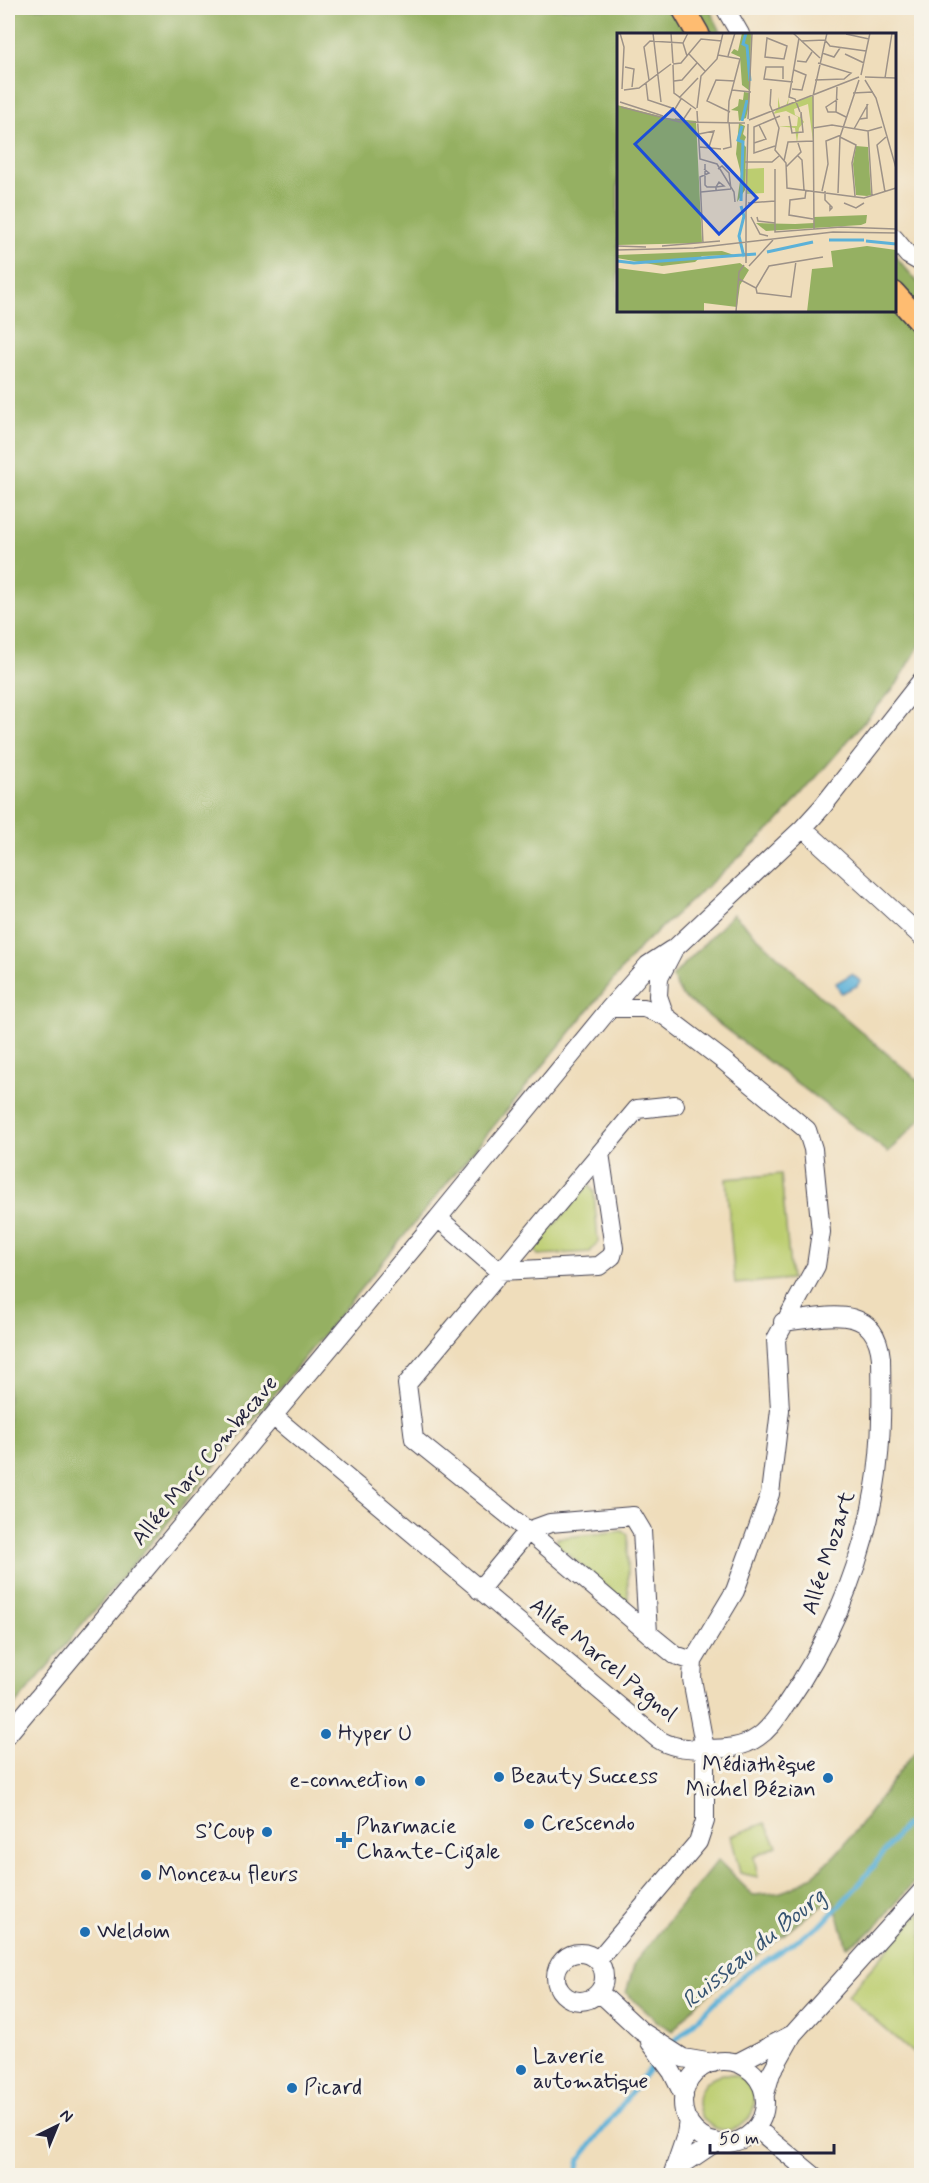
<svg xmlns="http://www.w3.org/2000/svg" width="929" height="2183" viewBox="0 0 929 2183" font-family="Mynerve,sans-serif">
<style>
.green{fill:#bccd70;stroke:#6f7856;stroke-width:1.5}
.forest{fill:#95b062;stroke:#5c694e;stroke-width:1.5}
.water{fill:#5cb1d8;stroke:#3f6a8a;stroke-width:1.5}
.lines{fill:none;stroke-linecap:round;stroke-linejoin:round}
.stream{stroke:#5cb1d8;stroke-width:5}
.minor-casing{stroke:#413e4e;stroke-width:20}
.major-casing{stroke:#413e4e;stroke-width:25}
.minor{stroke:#fff;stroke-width:18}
.major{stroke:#febc71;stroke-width:22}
.poi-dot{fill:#1f6fb2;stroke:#f7f3e8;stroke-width:2}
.labels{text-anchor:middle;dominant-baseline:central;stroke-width:6;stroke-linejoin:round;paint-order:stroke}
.street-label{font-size:22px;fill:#22223b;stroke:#f7f3e8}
.poi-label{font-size:22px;fill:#22223b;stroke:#f7f3e8;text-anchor:start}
.water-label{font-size:24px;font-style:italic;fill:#365472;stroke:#f7f3e8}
.inset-river{fill:none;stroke:#5cb1d8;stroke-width:3}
.inset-road{fill:none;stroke:#9d9288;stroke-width:1.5}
.view{fill:#1d4ed8;fill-opacity:0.15;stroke:#1d4ed8;stroke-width:3}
.inset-edge{fill:none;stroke:#22223b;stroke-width:3}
</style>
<rect width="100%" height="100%" fill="#f7f3e8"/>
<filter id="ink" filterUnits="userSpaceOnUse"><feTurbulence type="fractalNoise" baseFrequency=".0167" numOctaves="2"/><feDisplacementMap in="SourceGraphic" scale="12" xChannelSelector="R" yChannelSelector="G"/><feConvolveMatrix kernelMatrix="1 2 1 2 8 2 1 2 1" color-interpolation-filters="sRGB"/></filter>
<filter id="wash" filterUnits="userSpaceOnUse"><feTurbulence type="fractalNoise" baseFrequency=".008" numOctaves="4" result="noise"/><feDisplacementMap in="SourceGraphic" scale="24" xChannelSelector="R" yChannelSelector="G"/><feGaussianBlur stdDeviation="1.35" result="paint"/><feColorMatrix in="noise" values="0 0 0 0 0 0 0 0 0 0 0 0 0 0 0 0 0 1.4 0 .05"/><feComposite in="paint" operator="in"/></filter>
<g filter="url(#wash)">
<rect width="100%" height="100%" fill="#efddbb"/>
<path class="green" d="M781,1174L791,1279L735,1284L726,1179Z
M589,1184L594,1192L598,1242L590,1252L538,1255L534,1249Z
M622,1531L628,1534V1605L557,1545V1538Z
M765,1823L777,1846L754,1857L758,1877L740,1873L731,1836Z
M919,1913L922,1916L921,2060L847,1996Z
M698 2102a28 28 0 1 1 56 0a28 28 0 1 1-56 0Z"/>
<path class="forest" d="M8,8H709L722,34H618V310H894L895,256L921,286V643L897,684L775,825L641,946L251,1423L8,1714Z
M733,914L820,996L921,1083V1119L888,1152L682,996L672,977Z
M921,1745V1874L873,1930L847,1947L833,1899L806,1917L697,2003L673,2031L659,2023L626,1993L635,1962L718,1860L753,1895C762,1894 772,1894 781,1892C839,1875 880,1788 921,1745Z"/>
<path class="water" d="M852,974L860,981L857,986L841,993L836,983Z"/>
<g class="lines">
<path class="stream" d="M669,2047L741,1977L823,1923L861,1882L904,1826L922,1816
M576,2176L580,2159L658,2058"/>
</g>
</g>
<g filter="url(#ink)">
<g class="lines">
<defs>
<path id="minor" d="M725,8L740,34
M894,238L908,255L922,263
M803,828L922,937
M610,1008L648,965L671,950
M438,1218L610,1008H644L665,1016
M273,1416L658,1739C673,1749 689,1748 706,1749C724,1749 743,1748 758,1737C770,1729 777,1717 785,1706C826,1647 857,1578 871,1508C882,1459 882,1408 881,1358C875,1300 823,1318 783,1322
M479,1590L528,1531L550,1523L633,1516L642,1531L648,1633L528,1531L414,1439L407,1384L637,1109L675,1105
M648,1633L675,1655L693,1661
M8,1734L438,1218L499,1271L599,1266L612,1256L614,1248L600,1153
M556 1977a24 24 0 1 1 48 0a24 24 0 1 1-48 0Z
M598,1960L698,1842L705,1821V1749L692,1679L693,1661L735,1591L770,1494L780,1410L776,1339L816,1266L821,1232L813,1149L807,1130L724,1061L665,1016L658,996L659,978L674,949L803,828L823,806L922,680
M599,1992L641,2031L683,2058L713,2063
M650,2042L672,2072L684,2096
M683 2102a41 41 0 1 1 82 0a41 41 0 1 1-82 0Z
M737,2063L791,2035
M765,2094L771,2073L793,2034L922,1891
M756,2128L814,2176
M676,2169L716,2142
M672,2176L686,2135L688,2120"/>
<path id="major" d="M683,8L698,34
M894,293L922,324"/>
</defs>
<use href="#minor" class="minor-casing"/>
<use href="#major" class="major-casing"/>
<use href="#minor" class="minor"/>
<use href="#major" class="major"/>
</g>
</g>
<g class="poi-dot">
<circle cx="326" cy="1734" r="6"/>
<circle cx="499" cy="1777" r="6"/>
<circle cx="828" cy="1778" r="6"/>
<circle cx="420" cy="1781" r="6"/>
<circle cx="529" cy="1824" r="6"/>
<circle cx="267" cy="1832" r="6"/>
<path d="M341 1831h6v6h6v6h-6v6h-6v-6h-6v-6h6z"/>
<circle cx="146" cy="1875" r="6"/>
<circle cx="85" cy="1932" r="6"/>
<circle cx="521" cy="2070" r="6"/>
<circle cx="292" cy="2088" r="6"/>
</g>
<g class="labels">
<g class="street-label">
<text transform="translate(205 1461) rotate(-50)">Allée Marc Combecave</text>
<text transform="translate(829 1553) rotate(-72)">Allée Mozart</text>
<text transform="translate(603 1660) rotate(39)">Allée Marcel Pagnol</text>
</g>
<g class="poi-label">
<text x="338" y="1734">Hyper U</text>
<text x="816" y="1765" text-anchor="end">Médiathèque<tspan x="816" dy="25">Michel Bézian</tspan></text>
<text x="511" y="1777">Beauty Success</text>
<text x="408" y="1781" text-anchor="end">e-connection</text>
<text x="541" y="1824">Crescendo</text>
<text x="356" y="1827">Pharmacie<tspan x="356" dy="25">Chante-Cigale</tspan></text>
<text x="255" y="1832" text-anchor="end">S’Coup</text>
<text x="158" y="1875">Monceau fleurs</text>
<text x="97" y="1932">Weldom</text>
<text x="533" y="2057">Laverie<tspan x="533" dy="25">automatique</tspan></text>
<text x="304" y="2088">Picard</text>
</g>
<g class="water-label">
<text transform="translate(754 1949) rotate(-39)">Ruisseau du Bourg</text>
</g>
</g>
<g transform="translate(617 33)">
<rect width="279" height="279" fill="#efddbb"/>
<path d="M196,63V108L191,71L177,76L178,82L184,85L187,89L182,95L180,110L178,95L161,93H180L181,84L169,78L156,81L161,75V64L163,74L169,73L172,64L171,71ZM147,135V160L129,161L128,136Z" fill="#bccd70"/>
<path d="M125,0H134L133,58L125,52L123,24L114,20L117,16L121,18ZM127,59L133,60L132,72L129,85L122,88L121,78L114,77L121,73L122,66L126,67ZM0,72L50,85L79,88L85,210L0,212ZM122,90L128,93L126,101L129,104L126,111L129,114L128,157L120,169L124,141L119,121ZM239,113L251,114L254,162L250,163L239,162L236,131ZM250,182L249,190L244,192L149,198L139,190L178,191L197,190V184ZM250,213L279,217V279H190L195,236L216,234L214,218ZM105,218L117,222L85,223L78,229L45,233L0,225V222ZM123,230L132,237L123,252L120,274L87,270V279H0V235L47,241Z" fill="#95b062"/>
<path class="inset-river" d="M129,0L126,11L130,13L133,48M125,88L130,67M124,168L126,109L121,107L125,93M124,173L127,183L122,203L127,224M212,207H247M249,208L279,211M150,219L196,209M0,228L17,230L139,221"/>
<path class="inset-road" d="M3,0L7,14L5,56M36,0L44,69M54,0L56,30M176,0L203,25M229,1L252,6M150,5L170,13L167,26L148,24ZM182,5L172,64L178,66L183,79M184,8L208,7L213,13L249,18M205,20L217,24L223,15M72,21L88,38M228,21L247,30M101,22L123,26L112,68L111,89M70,23L66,10L71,0M111,23L118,0M180,28L189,29L195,19M56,31L64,30L84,6L105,8M56,32L57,60L79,76M8,34L17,36L15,54M244,42L253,0M248,44L279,45M268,45L275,0M166,46V34H149L147,46L176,49M32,47L27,14L33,8L66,10M198,47L227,46L234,40L201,30M248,47L259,65L279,135M57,48L65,47L80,30M29,50L31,67L58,76L64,66M220,54L219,79L229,84M154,56L153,72L162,95L158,117L169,130L170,155L247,165L279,155M175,56L185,57L189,42L177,37M7,57L22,55L54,31M115,57L134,59M236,60L256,59M62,65L81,45M3,69L46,83M4,74L63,89L128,90M80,75L84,43L100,26L106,0M80,78L83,126L100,131L117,159L118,169M113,79L90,68L99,47L118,48M219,79H211L209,74L221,66M172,83L175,100L186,99L184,79V85M58,86L66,87L74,75M131,86L135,0M243,86L250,85V71M132,87L242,44M196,95L215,92L251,98L265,94M237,96L251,71M251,98L255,163M82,101L97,98L92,114M223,104L239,112L235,130L238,163M137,110L149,106L142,92M158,113L137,120V94L163,83M83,114L104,116M106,116L114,114L112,89M181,123L185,127L187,157M167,128L171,109L196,108M128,129H155L162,123M88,131V152L90,154H99L107,153L102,149L99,154V158M169,134L184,119L181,110M101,136L105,133L112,140L114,156M158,136V199L224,194L279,196M189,157L188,165L173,167L172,182L196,186M205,158L211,131L209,108L224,102M208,158V167L215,174V175L213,177V172M84,159L114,156M268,159L260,112L269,104M221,160L223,104L242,47M131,170L158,168M227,170L239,175L247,170M129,173V230M129,174L131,91M134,184L143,201L151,203M140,184L141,188L158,190M197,196L196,63L210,0M86,211L83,144L92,140L87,136M0,213L29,214M45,213L103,208M0,217L77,215L216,199L279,200M132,233L156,207M122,246L139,255L140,260L174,264L179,228M139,255L152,233L206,224M119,279L122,239L127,232"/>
<path class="view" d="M56,76L140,165L102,201L18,111Z"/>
<rect width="279" height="279" class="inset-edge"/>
</g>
<rect width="929" height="2183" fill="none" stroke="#f7f3e8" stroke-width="30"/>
<g transform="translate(57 2126) rotate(43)" stroke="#f7f3e8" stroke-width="4.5" paint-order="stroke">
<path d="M0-4.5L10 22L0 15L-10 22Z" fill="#22223b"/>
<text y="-9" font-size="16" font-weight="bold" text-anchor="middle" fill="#22223b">N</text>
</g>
<path d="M710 2144v9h124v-9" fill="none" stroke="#22223b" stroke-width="3"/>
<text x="719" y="2144" font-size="18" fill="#22223b" stroke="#f7f3e8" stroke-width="4.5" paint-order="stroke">50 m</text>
</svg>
